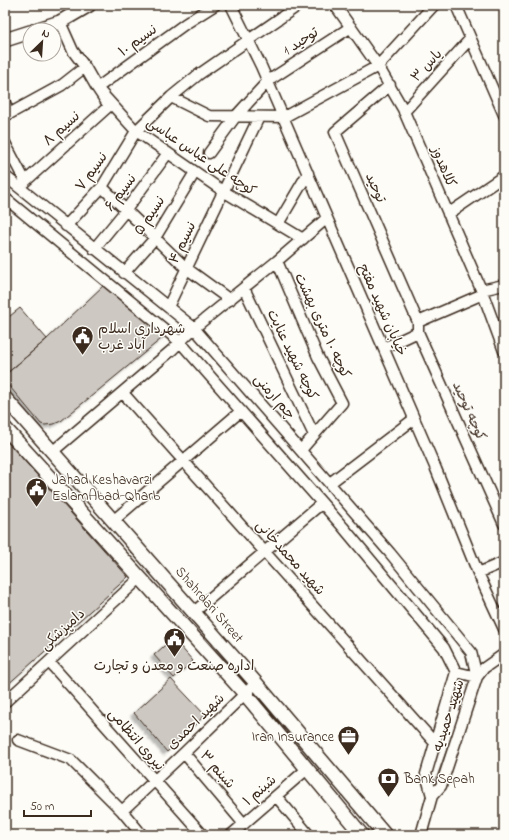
<svg xmlns="http://www.w3.org/2000/svg" width="509" height="840" viewBox="0 0 509 840" font-family="'Indie Flower','Playpen Sans Arabic',sans-serif">
<style>
.lines{fill:none;stroke-linecap:round;stroke-linejoin:round}
.stream{stroke:#887d74;stroke-width:2.5}
.building{fill:#cdc8c2;stroke:#3b2a1e;filter:url(#shadow)}
.minor-casing{stroke:#3b2a1e;stroke-width:13}
.major-casing{stroke:#3b2a1e;stroke-width:16}
.minor{stroke:#fdfcf7;stroke-width:10}
.major{stroke:#fdfcf7;stroke-width:13}
.labels{text-anchor:middle;dominant-baseline:central;stroke-width:3;stroke-linejoin:round;paint-order:stroke}
.street-label{font-size:14px;fill:#3b2a1e;stroke:#fdfcf7}
.poi-label{font-size:14px;fill:#3b2a1e;stroke:#fdfcf7;text-anchor:start}
</style>
<defs>
<filter id="shadow"><feDropShadow dx="-3.5" dy="3.5" stdDeviation="1" flood-color="#0004"/></filter>
</defs>
<rect width="100%" height="100%" fill="#fdfcf7"/>
<filter id="ink" filterUnits="userSpaceOnUse"><feTurbulence type="fractalNoise" baseFrequency=".025" numOctaves="2"/><feDisplacementMap in="SourceGraphic" scale="8" xChannelSelector="R" yChannelSelector="G"/><feConvolveMatrix kernelMatrix="1 2 1 2 8 2 1 2 1" color-interpolation-filters="sRGB"/></filter>
<g filter="url(#ink)">
<g class="lines">
<path class="stream" d="M434,787L453,734"/>
</g>
<path class="building" d="M105,284L166,335L61,421L54,424L45,425L41,424L5,381V375L47,339Z
M20,308L47,339L5,375V320Z
M5,439L128,577L5,687Z
M173,638L193,661L174,678L154,655Z
M171,679L205,715L167,752L134,713Z"/>
<g class="lines">
<defs>
<path id="minor" d="M231,5L261,66L436,469L478,573L504,629
M335,5L378,66L403,109L483,294L504,351
M456,5L504,115
M60,22L73,51L85,67L97,88L136,131L223,191L303,239
M390,85L335,132L418,322
M171,97L209,116L284,117L378,66L434,5
M5,103L9,114L62,85L85,67
M404,112L470,39
M5,143L25,181
M209,153L236,116L268,81L351,27
M5,176L194,328L390,553L471,652L477,677
M19,187L109,106L97,88L185,24L215,5
M102,187L186,268L230,300
M5,198L180,342L343,527L444,648L456,672
M448,214L504,176
M278,224L308,173
M66,226L102,187L136,131L171,97L198,75L299,5
M94,249L126,210L168,153
M277,261L318,357L342,403L301,450
M124,273L155,238L195,172
M244,288L314,435
M481,290L504,285
M168,307L259,117
M418,332L504,524
M384,348L418,332V322L483,294
M123,393L435,743
M52,452L172,350L194,328L277,261L327,218
M330,483L414,419
M113,521L241,411
M478,573L504,562
M194,612L322,503
M49,662L203,835
M456,672L477,677
M5,702L140,578
M18,740L71,760L122,811L142,835
M184,753L244,824
M276,796L309,835
M432,796L426,774L456,672
M122,811L184,753L256,683
M231,835L307,769
M421,835L432,796L441,786L477,677L484,668L504,654"/>
<path id="major" d="M35,30L60,22L89,5
M5,40L30,32
M5,398L256,683L385,835
M5,428L245,694L362,835"/>
</defs>
<use href="#minor" class="minor-casing"/>
<use href="#major" class="major-casing"/>
<use href="#minor" class="minor"/>
<use href="#major" class="major"/>
</g>
</g>
<defs>
<symbol id="civic-pin" viewBox="-11 -11 22 30"><path d="M0 17L-7.5 6A9.5 9.5 0 1 1 7.5 6Z" fill="#3b2a1e" stroke="#fdfcf7"/><path d="M-.6-6.5H3V-4.5H.6V-3L4-1V1h2V6H-6V1h2V-1L-.6-3ZM-1.2 2.5V6h2.4V2.5Z" fill="#fff"/></symbol>
<symbol id="office-pin" viewBox="-11 -11 22 30"><path d="M0 17L-7.5 6A9.5 9.5 0 1 1 7.5 6Z" fill="#3b2a1e" stroke="#fdfcf7"/><path d="M-6-3h4V-5.5h4V-3h4V5H-6ZM-1-4.5V-3h2v-1.5ZM-6 0V1H6V0Z" fill="#fff"/></symbol>
<symbol id="bank-pin" viewBox="-11 -11 22 30"><path d="M0 17L-7.5 6A9.5 9.5 0 1 1 7.5 6Z" fill="#3b2a1e" stroke="#fdfcf7"/><path d="M-6-4H6V4H-6ZM0-2.3a2.3 2.3 0 1 0 0 4.6a2.3 2.3 0 1 0 0-4.6Z" fill="#fff"/></symbol>
</defs>
<g fill-rule="evenodd">
<use href="#civic-pin" x="70" y="324" width="25" height="34"/>
<use href="#civic-pin" x="24" y="476" width="25" height="34"/>
<use href="#civic-pin" x="162" y="626" width="25" height="34"/>
<use href="#office-pin" x="336" y="724" width="25" height="34"/>
<use href="#bank-pin" x="376" y="766" width="25" height="34"/>
</g>
<g class="labels">
<g class="street-label">
<text transform="translate(138 41) rotate(-36)">نسیم ۱۰</text>
<text transform="translate(301 42) rotate(-33)">توحید 1</text>
<text transform="translate(427 66) rotate(-47)">یاس ۳</text>
<text transform="translate(62 129) rotate(-42)">نسیم ۸</text>
<text transform="translate(201 157) rotate(34)">کوچه علی عباس عباسی</text>
<text transform="translate(443 167) rotate(67)">کلاهدوز</text>
<text transform="translate(92 172) rotate(-54)">نسیم ۷</text>
<text transform="translate(375 188) rotate(66)">توحید</text>
<text transform="translate(121 193) rotate(-53)">نسیم ۶</text>
<text transform="translate(150 216) rotate(-56)">نسیم ۵</text>
<text transform="translate(183 243) rotate(-64)">نسیم ۴</text>
<text transform="translate(382 310) rotate(66)">خیابان شهید مفتح</text>
<text transform="translate(322 326) rotate(65)">کوچه ۱۰ متری بهشت</text>
<text transform="translate(292 355) rotate(64)">کوچه شهید عنایت</text>
<text transform="translate(274 397) rotate(49)">چم ارمنی</text>
<text transform="translate(469 411) rotate(66)">کوچه توحید</text>
<text transform="translate(290 558) rotate(48)">شهید محمدخانی</text>
<text transform="translate(209 605) rotate(49)">Shahrdari Street</text>
<text transform="translate(63 630) rotate(-42)">دامپزشکی</text>
<text transform="translate(449 716) rotate(-72)">شهید حمیدیه</text>
<text transform="translate(196 722) rotate(-44)">شهید احمدی</text>
<text transform="translate(136 740) rotate(49)">نیروی انتظامی</text>
<text transform="translate(217 770) rotate(49)">شبنم ۳</text>
<text transform="translate(260 791) rotate(-41)">شبنم ۱</text>
</g>
<g class="poi-label">
<text x="98" y="329">شهرداری اسلام<tspan x="98" dy="16">آباد غرب</tspan></text>
<text x="52" y="480">Jahad Keshavarzi<tspan x="52" dy="16">EslamAbad-Qharb</tspan></text>
<text x="174" y="666" text-anchor="middle">اداره صنعت و معدن و تجارت</text>
<text x="334" y="737" text-anchor="end">Iran Insurance</text>
<text x="404" y="779">Bank Sepah</text>
</g>
</g>
<rect width="509" height="840" fill="none" stroke="#fdfcf7" stroke-width="20"/>
<rect x="10" y="10" width="489" height="820" fill="none" stroke="#3b2a1e" stroke-width="1.5" filter="url(#ink)"/>
<g transform="translate(42 42) rotate(25)"><circle r="19" fill="#fdfcf7" stroke="#afa8a0"/>
<path d="M0-3L7 15L0 10L-7 15Z" fill="#3b2a1e"/>
<text y="-6" font-size="11" font-weight="bold" text-anchor="middle" fill="#3b2a1e">N</text>
</g>
<path d="M24 810v6h67v-6" fill="none" stroke="#3b2a1e" stroke-width="2"/>
<text x="30" y="810" font-size="12" fill="#3b2a1e" stroke="#fdfcf7" stroke-width="3" paint-order="stroke">50 m</text>
</svg>
